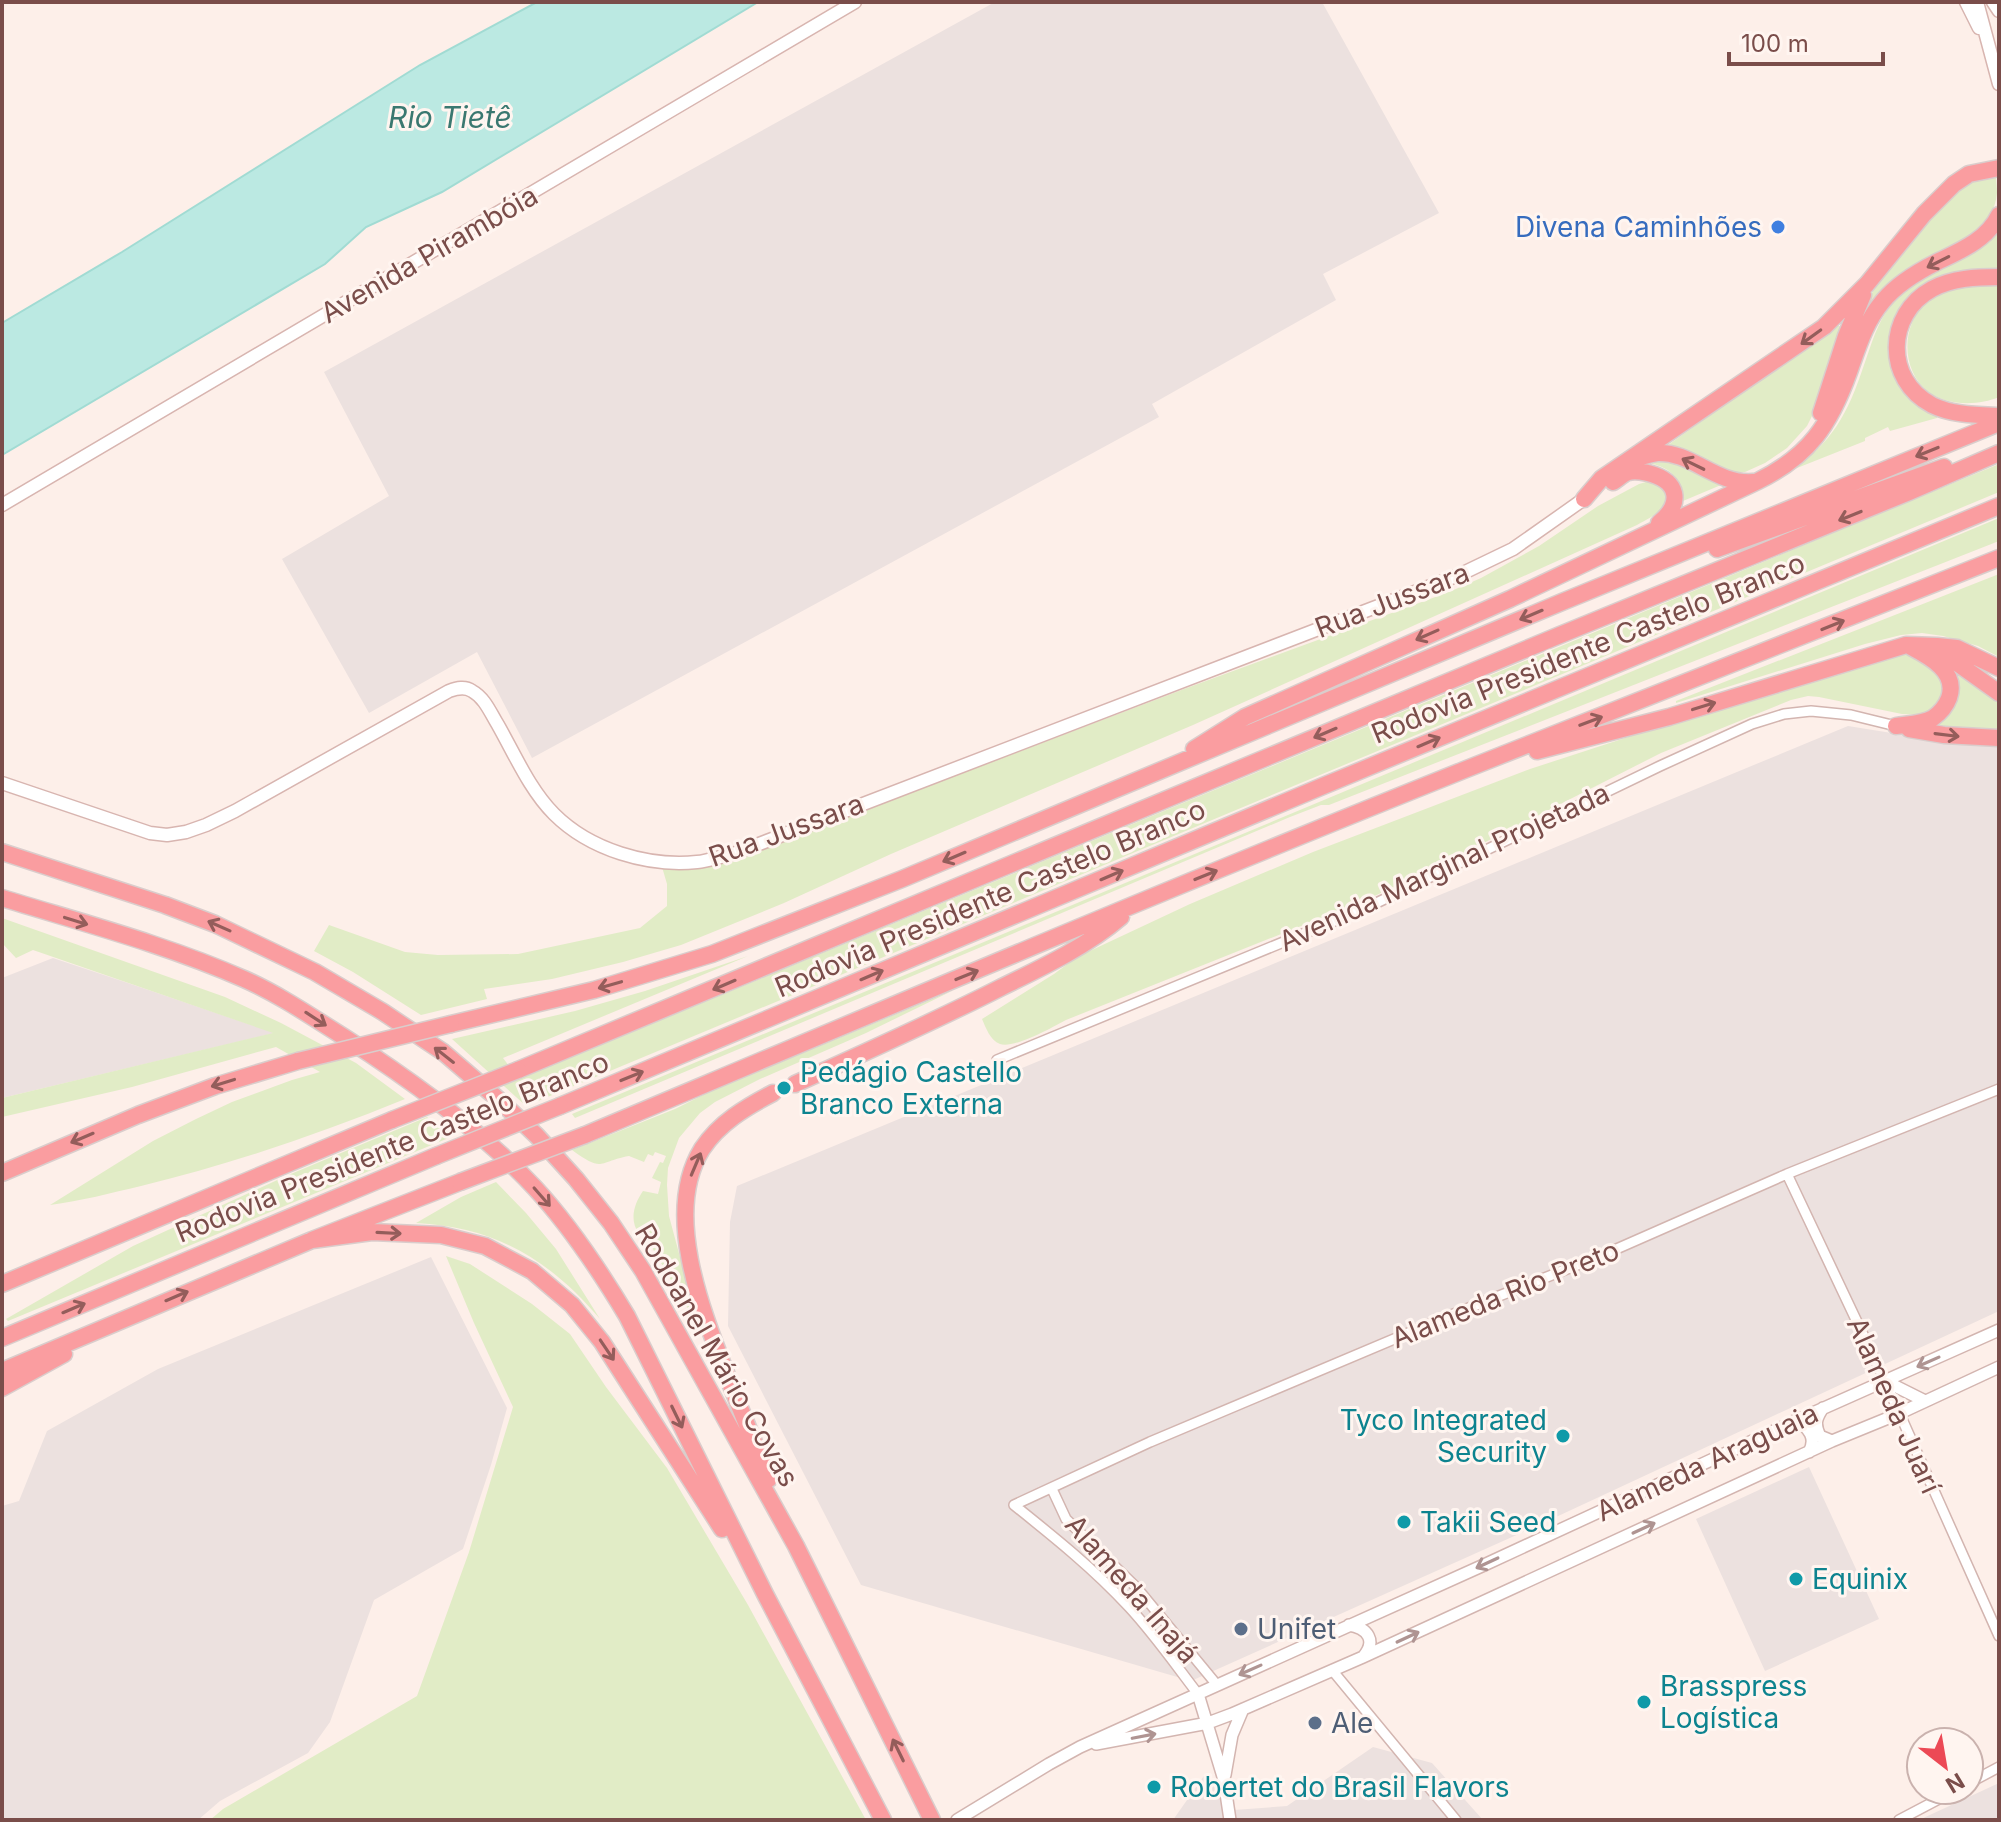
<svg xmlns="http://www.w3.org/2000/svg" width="2001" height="1822" viewBox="0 0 2001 1822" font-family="Inter,sans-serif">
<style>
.industrial{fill:#ece1df}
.green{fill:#e1ecc6}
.water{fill:#bbe9e2;stroke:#a1dbd3;stroke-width:2}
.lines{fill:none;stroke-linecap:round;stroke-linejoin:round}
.minor-casing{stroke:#d3b5b0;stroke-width:12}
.tertiary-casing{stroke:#d3b5b0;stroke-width:14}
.secondary-casing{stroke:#d8b5b0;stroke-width:15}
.motorway-casing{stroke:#dacdcc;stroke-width:19}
.minor{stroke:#fff;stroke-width:9}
.tertiary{stroke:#fff;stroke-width:11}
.secondary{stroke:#fff;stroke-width:12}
.motorway{stroke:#fa9da0;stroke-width:16}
.motorway-bridge-casing{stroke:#dacdcc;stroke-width:19;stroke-linecap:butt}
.motorway-bridge{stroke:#fa9da0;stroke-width:16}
.oneway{stroke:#945d5b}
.oneway2{stroke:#af9492}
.shop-dot{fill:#3f7fe0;stroke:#fff5f0;stroke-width:3}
.culture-dot{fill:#0f9aa8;stroke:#fff5f0;stroke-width:3}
.service-dot{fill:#5c6f8a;stroke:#fff5f0;stroke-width:3}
.labels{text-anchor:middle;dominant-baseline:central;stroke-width:6;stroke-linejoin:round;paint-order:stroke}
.shop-label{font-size:28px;fill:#366cbe;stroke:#fff5f0;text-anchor:end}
.street-label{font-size:28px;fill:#7a4d4a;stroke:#fff5f0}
.culture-label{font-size:28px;fill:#0d838f;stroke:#fff5f0;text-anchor:start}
.service-label{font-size:28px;fill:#4e5e75;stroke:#fff5f0;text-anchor:start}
.water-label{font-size:30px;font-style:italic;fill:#3a7870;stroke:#fff5f0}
</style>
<rect width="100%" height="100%" fill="#fdefe9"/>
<path class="industrial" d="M995,2H1322L1439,213L1323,274L1336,300L1152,404L1159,417L532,758L477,652L369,713L282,559L389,496L324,372Z
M1848,726L1960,744L1999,747V1311L1541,1524L1191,1681L861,1585L728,1326L730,1222L737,1186Z
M53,958L122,981L275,1033L2,1098V978Z
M431,1257L507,1408L491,1465L463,1549L374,1600L330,1722L308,1753L220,1801L198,1820H2V1506L19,1501L47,1431L158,1369Z
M1809,1467L1879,1619L1765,1671L1696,1519Z
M1373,1747L1432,1763L1483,1820H1173L1206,1773L1234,1810L1287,1806Z
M1999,1783V1820H1919Z"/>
<path class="green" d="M1996,174C1996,180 1997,187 1997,193C1993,241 1931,248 1900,274C1890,282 1881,291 1874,302C1867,311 1864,319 1855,326L1865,303L1878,284L1940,206L1968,181Z
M1999,232V270L1938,281L1891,347L1937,414V418L1890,431L1888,427L1865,438V441L1787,472C1832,445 1848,413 1864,365C1872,343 1877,322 1892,304C1921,269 1970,265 1999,232Z
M1971,283H1999V397C1978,406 1946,406 1927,391C1901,369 1901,325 1926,303C1939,291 1955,288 1971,283Z
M1836,326H1841V331L1827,367L1821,398L1807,426L1787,448L1765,463L1745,472H1729L1682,448L1668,445Z
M1652,460L1681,463L1721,485L1683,501C1682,481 1672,468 1652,464Z
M1999,464V492L526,1106L452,1039L575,1011L645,991L748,956L503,1058L519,1079Z
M1647,479L1655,481L1667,492C1667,511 1651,517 1637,525L1193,725L891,854L784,903L681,945L623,962L552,979L484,989L487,999L421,1015L353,972L314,951L329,925L405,952L438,955L518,954L640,928L667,906V884L662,867L733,860L1184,689L1449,592L1481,578L1539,546L1598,506L1639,484L1646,482Z
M1999,518V541L1329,805H1321L1290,817L575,1118L572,1114Z
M1999,574V657L1978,646L1943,636L1922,633L1901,635L1865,644L1676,703V701Z
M1880,655H1906L1922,660L1933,665L1946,684L1939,707L1921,715L1902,714L1819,697L1808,696L1791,700L1661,753L1434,868L1366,900L1066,1020C1053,1027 1014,1049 1000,1044C990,1040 986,1028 982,1019L1054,974L1077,957L1190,904L1313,852L1530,769Z
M1952,667L1999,697V730L1938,728L1937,725C1940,722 1943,719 1946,716C1962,702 1956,685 1952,667Z
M2,918L225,997L281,1023L356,1063L405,1099C319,1134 232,1164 141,1186C111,1193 81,1201 50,1205L153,1141L196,1119L232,1102L292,1080L320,1072L276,1047L132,1087L2,1117V1098L273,1033L33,950L16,958L2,943Z
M954,990L866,1033L760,1079L715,1102L700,1113L679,1138L668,1168L667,1185L669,1216L699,1328L643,1232L639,1234C629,1220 634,1204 643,1191L658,1194L661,1182L652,1178L660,1162L663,1163L666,1156L655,1152L653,1156L648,1154L644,1162L629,1156C597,1162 604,1173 572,1150L675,1109L709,1092Z
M427,1117L451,1137L8,1321L6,1319L133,1246L286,1176Z
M496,1182L526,1213L556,1249L600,1319C549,1259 495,1227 416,1223L461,1197Z
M446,1256L470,1264L532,1304L570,1334L606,1387L667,1468L748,1605L866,1820H210L223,1809L417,1696L469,1552L513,1407L474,1323Z"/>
<path class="water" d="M537,2H758L442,192L366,227L325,264L2,455V323L122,252L420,65Z"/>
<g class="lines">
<defs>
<path id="minor" d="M997,1060L1366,908L1660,766L1752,724L1784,714L1811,711L1851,715L1896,726
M1787,1174L1885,1381L1999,1636
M1052,1489L1066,1519L1137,1588L1217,1685
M1332,1670L1456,1820
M1198,1694C1175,1664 1154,1634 1129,1607C1094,1569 1054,1537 1014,1505L1150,1442L1451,1315L1605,1254L1787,1174L1999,1089
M1969,1783L1999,1767
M1899,1820L1956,1790"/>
<path id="tertiary" d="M1885,1381L1925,1401
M1823,1408C1816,1418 1814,1424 1820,1436L1832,1441
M1796,1420C1809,1428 1817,1438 1809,1452
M1349,1625C1368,1628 1377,1641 1363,1657
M1198,1694L1224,1780L1230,1820
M1096,1744L1208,1723L1232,1714L1363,1657L1832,1441L1898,1414L1999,1367
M1225,1775L1232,1735L1243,1709
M957,1820L1049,1764L1080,1747L1484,1565L1815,1412L1999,1330"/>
<path id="secondary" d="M1966,2L1979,28
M1977,2L1999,84
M1993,2L1999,11
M2,505L855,2
M2,783L150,833L167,835L186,832L206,825L235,811L449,691C457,688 465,686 472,691C485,698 491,714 498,725C515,755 530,790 554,814C590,850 648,867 697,862C709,861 721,856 733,854L1459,575L1513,549L1584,499"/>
<path id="motorway" d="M1999,277C1977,277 1952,278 1932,289C1886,314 1884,380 1932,405C1952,415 1977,415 1999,416
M1821,413L1846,336L1863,295
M1638,458C1644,456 1651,454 1657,453C1691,451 1716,485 1753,482
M1613,482C1618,479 1624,473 1629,472C1635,470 1643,472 1648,473C1679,481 1683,503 1659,523
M1584,499L1602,478L1824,327L1867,284L1924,214L1954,184L1969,174L1999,168
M1717,549L1944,467
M1931,650L1957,663L1999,693
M1896,726C1908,724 1922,724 1933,718C1940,713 1946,706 1949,698C1958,672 1930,657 1911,647
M1909,729L1944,735L1999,738
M1194,749L1245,717L1510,599L1758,481C1809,456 1830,425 1849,372C1858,347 1865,322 1883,301C1897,284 1917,272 1937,262C1960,251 1987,240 1999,215
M1537,751L1669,717L1906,645L1937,646L1957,648L1999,668
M2,852L165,905L215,924L315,972L383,1012L443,1052L499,1100L537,1136L576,1179L611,1223L643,1271L796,1546L932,1820
M2,898C83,923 167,945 244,979C280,995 312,1017 344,1037C411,1080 481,1130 535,1188C571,1227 600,1271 627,1316L765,1594L883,1820
M451,1024L594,990L712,954L902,879L1562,602L1999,423
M518,1070L1560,635L1909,492L1999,453
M795,1084C864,1053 933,1022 1000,988C1041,968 1086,947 1121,917
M560,1106L1323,786L1999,506
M585,1135C877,1012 1169,888 1464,770C1642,699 1821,630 1999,558
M2,1173L138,1115L215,1086L298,1061
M312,1240L372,1232L441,1235L485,1246L532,1271L572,1305L602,1342L722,1529
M2,1284L392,1120
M2,1338L436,1156
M2,1371L312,1240L460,1182
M2,1388L64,1354
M769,1479C756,1447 743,1415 730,1383C705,1318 661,1215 702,1149C719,1123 746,1107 773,1093"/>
</defs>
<use href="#minor" class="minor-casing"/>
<use href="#tertiary" class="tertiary-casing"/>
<use href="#secondary" class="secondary-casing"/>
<use href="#motorway" class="motorway-casing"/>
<use href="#minor" class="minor"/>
<use href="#tertiary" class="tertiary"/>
<use href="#secondary" class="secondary"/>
<use href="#motorway" class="motorway"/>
<defs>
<path id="motorway-bridge" d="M298,1061L451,1024
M392,1120L518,1070
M436,1156L560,1106
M460,1182L585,1135"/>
</defs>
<use href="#motorway-bridge" class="motorway-bridge-casing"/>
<use href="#motorway-bridge" class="motorway-bridge"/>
</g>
<defs><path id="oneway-shaft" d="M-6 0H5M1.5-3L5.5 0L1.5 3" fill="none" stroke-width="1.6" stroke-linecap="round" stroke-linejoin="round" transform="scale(2)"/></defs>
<g class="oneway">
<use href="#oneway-shaft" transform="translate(1938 262) rotate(153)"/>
<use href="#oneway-shaft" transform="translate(1811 337) rotate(144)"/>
<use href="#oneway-shaft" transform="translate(1927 452) rotate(158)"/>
<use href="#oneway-shaft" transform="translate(1693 464) rotate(-154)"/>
<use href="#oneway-shaft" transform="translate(1850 516) rotate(158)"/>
<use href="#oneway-shaft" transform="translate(1531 615) rotate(157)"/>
<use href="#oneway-shaft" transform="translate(1833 625) rotate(-22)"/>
<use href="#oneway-shaft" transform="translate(1427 635) rotate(156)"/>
<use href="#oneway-shaft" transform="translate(1704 706) rotate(-17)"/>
<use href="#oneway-shaft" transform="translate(1591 721) rotate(-21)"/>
<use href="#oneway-shaft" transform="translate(1325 733) rotate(157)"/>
<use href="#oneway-shaft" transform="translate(1947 735) rotate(7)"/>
<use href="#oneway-shaft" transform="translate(1429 742) rotate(-23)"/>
<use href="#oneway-shaft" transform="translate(954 857) rotate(157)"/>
<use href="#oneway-shaft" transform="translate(1112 875) rotate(-23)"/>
<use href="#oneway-shaft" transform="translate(1206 875) rotate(-22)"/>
<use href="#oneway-shaft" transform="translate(76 921) rotate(17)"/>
<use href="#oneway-shaft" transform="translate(219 926) rotate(-156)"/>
<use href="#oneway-shaft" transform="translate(872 975) rotate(-23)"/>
<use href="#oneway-shaft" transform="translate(967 975) rotate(-22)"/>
<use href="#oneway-shaft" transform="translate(610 985) rotate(164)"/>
<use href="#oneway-shaft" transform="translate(724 985) rotate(157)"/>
<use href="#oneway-shaft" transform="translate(316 1019) rotate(33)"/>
<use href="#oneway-shaft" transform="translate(444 1055) rotate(-142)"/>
<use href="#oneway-shaft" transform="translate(632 1076) rotate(-22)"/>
<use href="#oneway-shaft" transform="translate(223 1083) rotate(163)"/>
<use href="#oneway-shaft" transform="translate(82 1138) rotate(157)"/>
<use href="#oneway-shaft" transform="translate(696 1164) rotate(-67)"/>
<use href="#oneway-shaft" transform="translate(542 1197) rotate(49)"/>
<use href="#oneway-shaft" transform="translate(389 1233) rotate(3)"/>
<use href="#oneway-shaft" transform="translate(177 1296) rotate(-23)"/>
<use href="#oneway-shaft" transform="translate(74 1308) rotate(-23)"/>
<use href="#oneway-shaft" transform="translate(607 1350) rotate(56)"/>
<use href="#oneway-shaft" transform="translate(677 1417) rotate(64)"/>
<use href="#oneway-shaft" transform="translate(898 1750) rotate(-116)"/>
</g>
<g class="oneway2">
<use href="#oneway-shaft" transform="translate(1928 1362) rotate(156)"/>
<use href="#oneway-shaft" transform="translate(1644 1528) rotate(-25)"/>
<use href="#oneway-shaft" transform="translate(1487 1563) rotate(155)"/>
<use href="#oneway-shaft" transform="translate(1408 1637) rotate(-25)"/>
<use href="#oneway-shaft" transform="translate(1250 1670) rotate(156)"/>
<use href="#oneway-shaft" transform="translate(1144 1736) rotate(-11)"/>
</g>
<circle class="shop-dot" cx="1778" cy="227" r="8"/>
<g class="culture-dot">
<circle cx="784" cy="1088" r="8"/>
<circle cx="1563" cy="1436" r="8"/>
<circle cx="1404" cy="1522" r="8"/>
<circle cx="1796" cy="1579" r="8"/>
<circle cx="1644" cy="1702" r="8"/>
<circle cx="1154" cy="1787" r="8"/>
</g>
<g class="service-dot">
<circle cx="1241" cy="1629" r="8"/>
<circle cx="1315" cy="1723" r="8"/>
</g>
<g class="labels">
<g class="shop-label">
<text x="1762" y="227">Divena Caminhões</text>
</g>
<g class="street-label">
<text transform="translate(429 254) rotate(-30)">Avenida Pirambóia</text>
<text transform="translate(1392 600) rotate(-21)">Rua Jussara</text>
<text transform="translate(1588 648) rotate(-22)">Rodovia Presidente Castelo Branco</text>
<text transform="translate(786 830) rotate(-20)">Rua Jussara</text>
<text transform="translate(1444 867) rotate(-25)">Avenida Marginal Projetada</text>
<text transform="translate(990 898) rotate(-23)">Rodovia Presidente Castelo Branco</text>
<text transform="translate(392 1147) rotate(-22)">Rodovia Presidente Castelo Branco</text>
<text transform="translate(1505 1294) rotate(-22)">Alameda Rio Preto</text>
<text transform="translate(717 1355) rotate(60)">Rodoanel Mário Covas</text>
<text transform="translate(1894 1405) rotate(66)">Alameda Juarí</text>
<text transform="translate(1707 1462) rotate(-25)">Alameda Araguaia</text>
<text transform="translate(1132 1589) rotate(49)">Alameda Inajá</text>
</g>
<g class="culture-label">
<text x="800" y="1072">Pedágio Castello<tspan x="800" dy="32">Branco Externa</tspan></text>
<text x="1547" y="1420" text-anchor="end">Tyco Integrated<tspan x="1547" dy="32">Security</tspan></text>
<text x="1420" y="1522">Takii Seed</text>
<text x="1812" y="1579">Equinix</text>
<text x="1660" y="1686">Brasspress<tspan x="1660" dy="32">Logística</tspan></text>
<text x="1170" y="1787">Robertet do Brasil Flavors</text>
</g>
<g class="service-label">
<text x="1257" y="1629">Unifet</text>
<text x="1331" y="1723">Ale</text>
</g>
<g class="water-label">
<text x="450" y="117">Rio Tietê</text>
</g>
</g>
<rect width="2001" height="1822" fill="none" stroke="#7a4d4a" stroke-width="8"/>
<g transform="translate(1945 1766) rotate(149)"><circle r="38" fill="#fff5f0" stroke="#cab2ae" stroke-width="2"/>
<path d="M0-6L14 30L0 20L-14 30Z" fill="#ec4955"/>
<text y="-12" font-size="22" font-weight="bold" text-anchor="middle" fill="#7a4d4a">N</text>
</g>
<path d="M1729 52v12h154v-12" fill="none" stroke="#7a4d4a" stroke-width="4"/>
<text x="1741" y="52" font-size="24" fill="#7a4d4a" stroke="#fff5f0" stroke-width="6" paint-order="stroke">100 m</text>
</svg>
